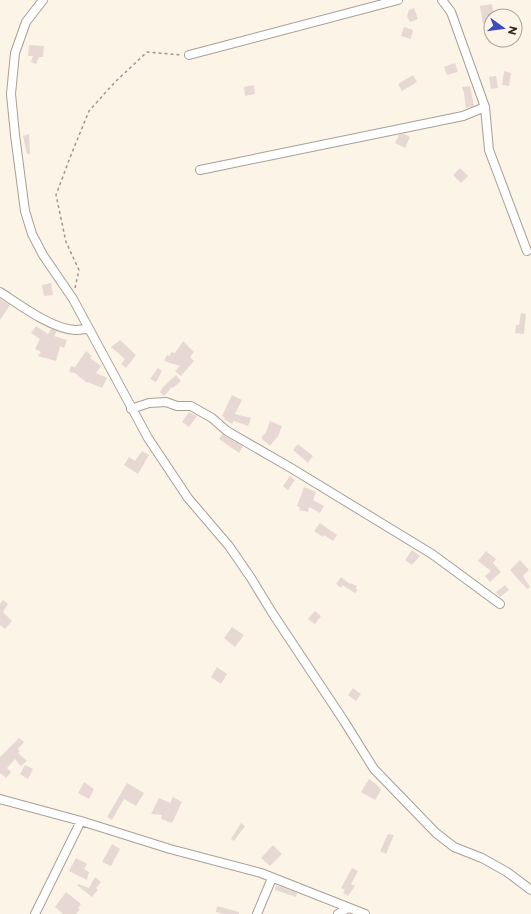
<svg xmlns="http://www.w3.org/2000/svg" width="531" height="914" viewBox="0 0 531 914" font-family="Montserrat,sans-serif">
<style>
.building{fill:#e8d8d3}
.lines{fill:none;stroke-linecap:round;stroke-linejoin:round}
.street-casing{stroke:#a89f94;stroke-width:10}
.path{stroke:#9d978e;stroke-width:1.5;stroke-dasharray:3 3;stroke-linecap:butt}
.street{stroke:#fff;stroke-width:8}
</style>
<rect width="100%" height="100%" fill="#fdf4e8"/>
<path class="building" d="M492,4L494,16H491V23L483,24L480,6Z
M414,8L418,19L410,22L407,16L409,10Z
M404,27L413,30L411,39L401,36Z
M29,45L44,46L43,57H39L36,64L31,62L33,56H28Z
M455,63L458,72L447,75L444,67Z
M504,71L511,73L509,86L502,85Z
M413,75L417,82L402,91L398,84Z
M496,76L498,88L491,89L489,77Z
M254,85L255,94L245,96L244,87Z
M470,86L474,106L466,108L464,93L462,87Z
M29,134L30,154H27L23,136Z
M404,134L410,137L405,148L395,143L399,135Z
M460,168L468,176L461,183L453,175Z
M51,283L53,295L44,296L42,285Z
M0,299L10,305L0,320Z
M521,313L526,314L524,334L515,333L516,325H519Z
M36,326L48,334L51,329L57,331L54,336L67,340L64,348L60,346L56,361L38,356L41,352L35,349L40,339L31,333Z
M120,340L136,355L126,368L121,364L125,359L111,347Z
M183,341L194,352L190,357L194,361L181,376L175,371L180,366L164,361L167,355L170,356L171,352L175,353Z
M86,351L92,356L90,358L101,366L96,373L107,378L102,388L88,382L87,383L75,373L69,372L71,366L75,367Z
M158,368L162,371L156,382L150,379Z
M176,375L181,381L173,388L172,387L164,396L160,392L163,387Z
M232,395L242,400L235,414L251,418L248,426L234,421L232,424L224,419L225,418L222,416Z
M189,412L197,416L189,427L182,422Z
M270,421L282,426L278,436L270,446L261,438L266,432Z
M222,434L243,446L239,453L219,439Z
M298,444L313,456L308,463L293,450Z
M142,451L149,455L138,474L124,465L129,457L135,461Z
M290,476L295,480L288,490L283,486Z
M304,487L316,492L313,500L324,506L320,513L309,507L308,512L299,510L300,508L297,506Z
M320,523L337,535L333,541L324,535L323,537L314,531Z
M412,550L420,556L412,565L405,560Z
M486,551L496,559L493,563L501,572L490,582L485,576L491,571L478,561Z
M520,560L529,570L523,576L530,587L527,589L510,570Z
M341,577L350,584V583L357,586L356,589L358,590L355,593L342,585L341,588L336,584Z
M505,585L509,590L500,597L496,592Z
M3,600L8,604L3,612L12,621L5,629L0,625V604Z
M315,611L321,616L315,624L308,619Z
M232,627L244,635L235,647L224,638Z
M217,667L227,674L221,684L211,677Z
M353,688L361,694L356,701L348,695Z
M19,738L24,742L18,749L20,751L18,753L27,761L21,766L15,759L7,768L11,772L6,778L0,773V757Z
M25,765L33,769L28,779L20,774Z
M369,779L376,784L381,790L375,800L361,792Z
M84,782L94,789L89,799L78,793Z
M127,783L144,793L136,806L124,799L112,820L107,817Z
M173,797L182,802L172,823L161,819L162,815L151,814L159,798L170,803Z
M241,823L245,826L234,841L231,839Z
M388,834L394,835L386,854L380,851Z
M112,844L120,849L111,866L102,862Z
M273,845L282,854L270,866L261,858Z
M76,858L87,864L84,869L89,872L87,880L69,871Z
M352,868L358,871L351,884L355,886L348,896L343,893L345,890L341,888Z
M95,877L101,882L96,888L98,890L92,897L77,885L78,884L89,888Z
M276,885L297,893L296,897L275,890Z
M66,892L81,904L78,908L80,909L76,914H63L55,907Z
M217,906L239,912V914H223L216,912Z"/>
<g class="lines">
<defs>
<path id="street" d="M43,0L26,22L15,53L11,94L15,135L25,211L32,234L43,255L73,299L148,438L188,498L229,546L251,578L273,614L344,721L374,769L436,833L454,847L482,858L507,872L531,890
M442,0L451,12L485,107L489,150L527,251
M189,55L398,0
M200,170L463,116L485,107
M0,292C20,305 52,329 75,330C79,330 84,329 88,329
M131,409L149,403L166,402L177,406H191L212,418L227,431L291,468L432,554L500,604
M0,799L81,821L170,849L261,873L365,914
M35,914L81,821
M257,914L272,878
M338,914L348,908"/>
</defs>
<use href="#street" class="street-casing"/>
<path class="path" d="M75,288L79,270L66,242L56,195L71,155L89,111L115,82L147,52L181,55"/>
<use href="#street" class="street"/>
</g>
<g transform="translate(503 28) rotate(104)"><circle r="19" fill="#fdf4e8" stroke="#a9a29a"/>
<path d="M0-3L7 15L0 10L-7 15Z" fill="#3d49bd"/>
<text y="-6" font-size="11" font-weight="bold" text-anchor="middle" fill="#2c2824">N</text>
</g>
</svg>
